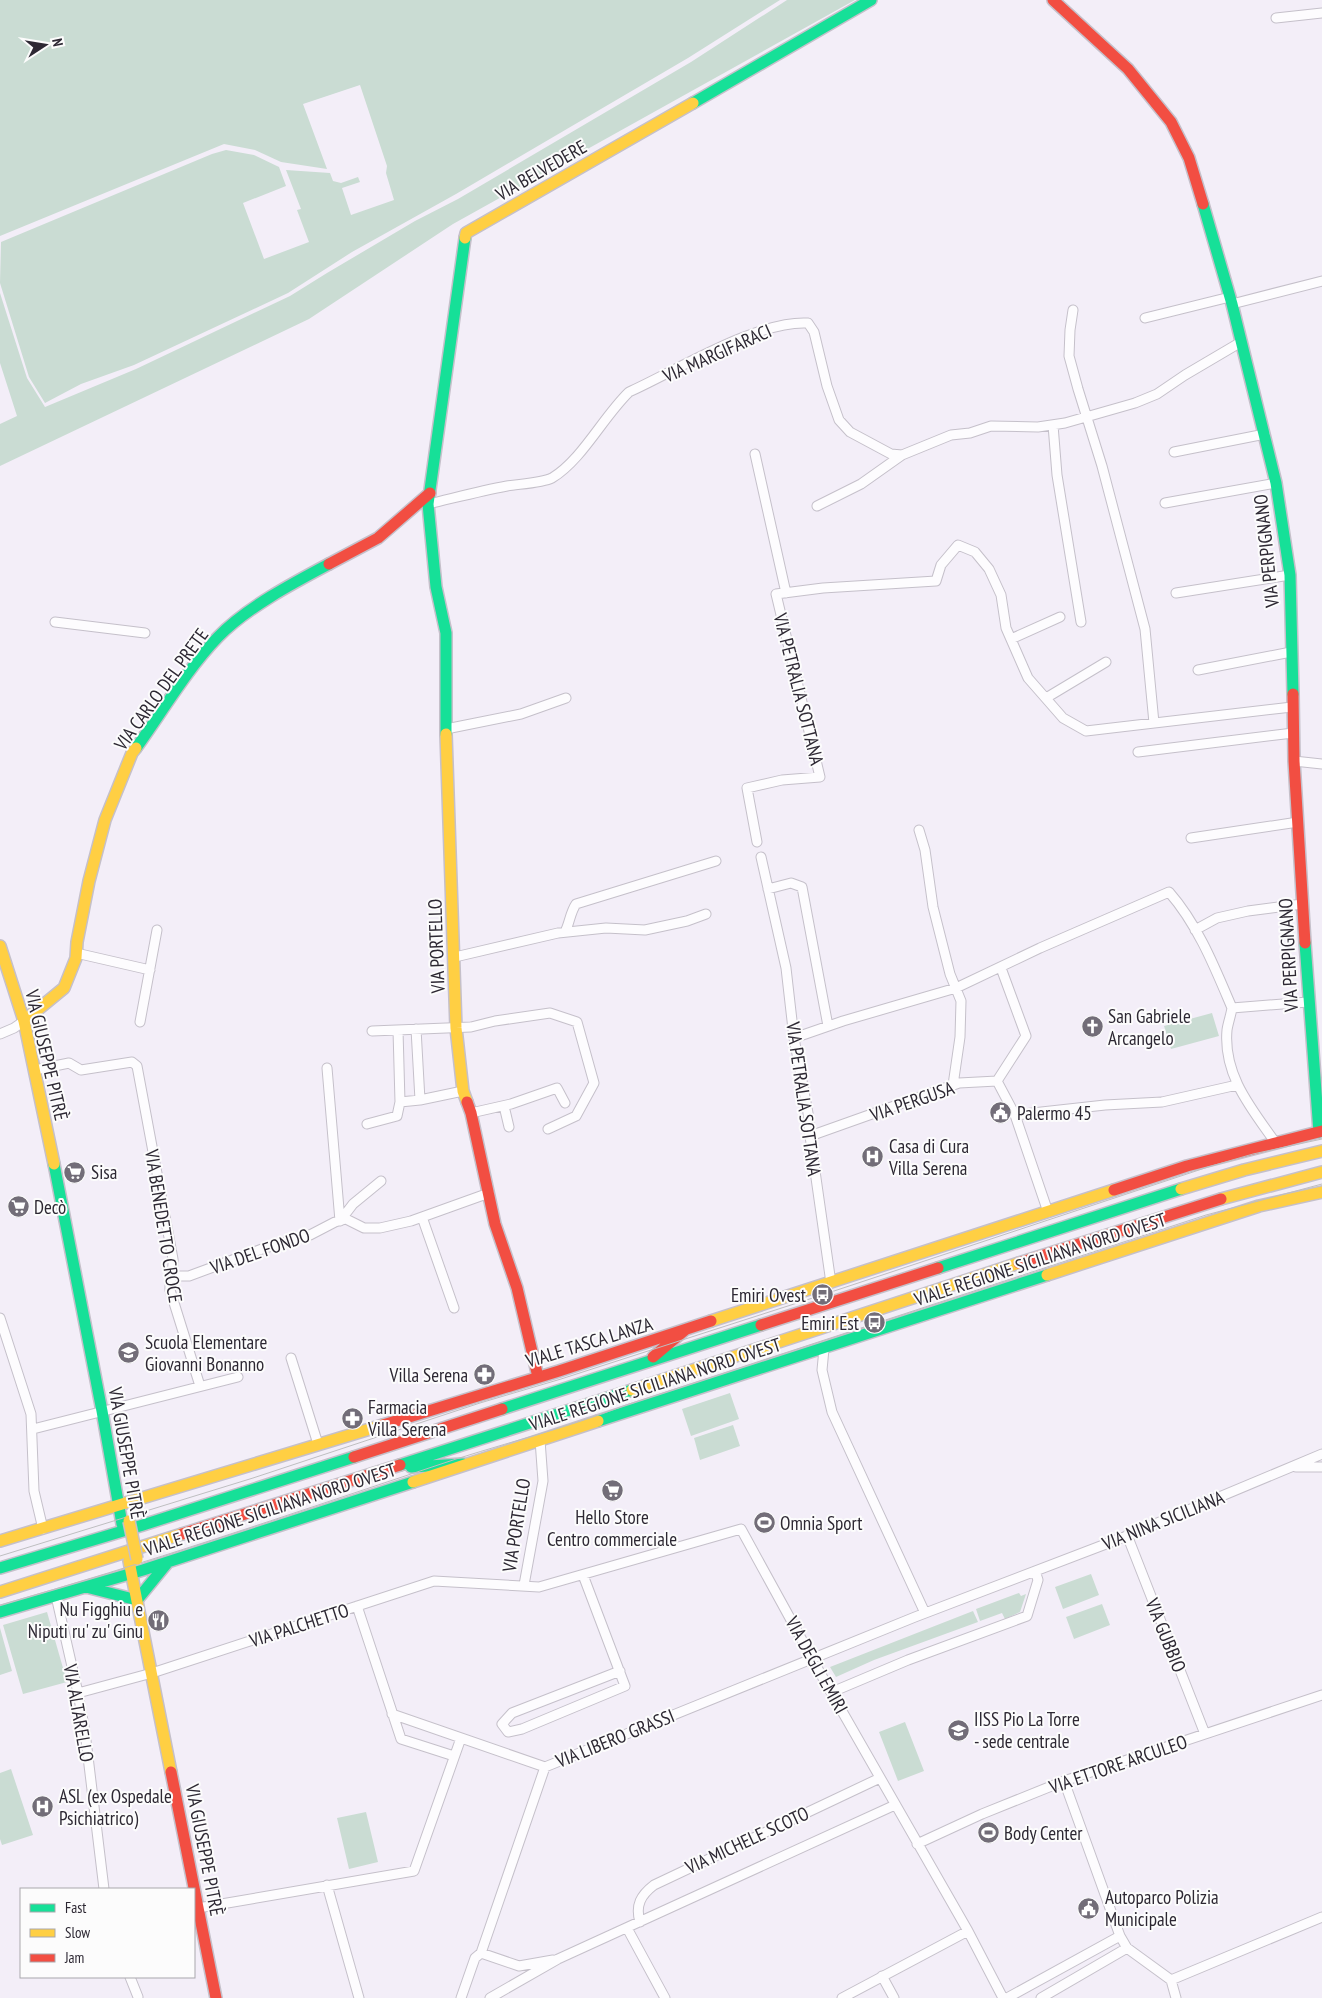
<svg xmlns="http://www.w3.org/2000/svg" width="1322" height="1998" viewBox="0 0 1322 1998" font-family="'PT Sans Narrow',sans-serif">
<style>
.green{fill:#cadcd3}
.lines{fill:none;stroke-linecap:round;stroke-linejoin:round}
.street-casing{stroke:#c5c0ca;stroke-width:11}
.fast-casing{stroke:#c5c0ca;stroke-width:14}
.slow-casing{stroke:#c5c0ca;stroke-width:14}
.jam-casing{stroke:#c5c0ca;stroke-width:14}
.street{stroke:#fdfcfe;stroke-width:9}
.fast{stroke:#16e098;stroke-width:11}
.slow{stroke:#ffcf43;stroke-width:11}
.jam{stroke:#f24e42;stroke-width:11}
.tram{stroke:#bebec0;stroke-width:1}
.slow-bridge-casing{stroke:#c5c0ca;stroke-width:14;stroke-linecap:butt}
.slow-bridge{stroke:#ffcf43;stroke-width:11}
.labels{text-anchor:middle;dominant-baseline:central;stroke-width:4;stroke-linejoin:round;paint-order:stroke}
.street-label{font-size:19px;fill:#2d2833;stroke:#fcfcfc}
.poi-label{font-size:19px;fill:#2d2833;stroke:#fcfcfc;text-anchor:start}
</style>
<rect width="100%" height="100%" fill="#f3eef8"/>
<path class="green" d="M0,0H780L688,58L456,194L352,252L288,293L134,365L81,384L45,403L29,377L0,283L1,242L212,154L226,150L254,155L279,167L286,186L243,203L264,259L309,242L297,210L301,209L286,170L330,173L333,181L341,183L358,177L360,182L342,188L351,215L394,200L386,173L387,166L360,85L303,104L327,169L281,162L255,150L224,144L0,236Z
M787,0H855L453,224L309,319L0,466V424L17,416L0,363V293L27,378L45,407L136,369L290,296L327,273L415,221L458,199L691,62Z
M1212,1013L1219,1036L1171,1049L1164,1026Z
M730,1393L739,1419L691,1436L682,1409Z
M733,1425L740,1446L700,1460L694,1438Z
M1091,1574L1099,1595L1063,1609L1055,1587Z
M1019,1593L1021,1596L1026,1594L1020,1612L1005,1619L1002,1613L980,1621L976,1609Z
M1102,1604L1110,1625L1074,1639L1066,1617Z
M973,1611L978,1622L874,1660L836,1677L830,1667Z
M47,1612L67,1682L23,1694L3,1625Z
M0,1628L12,1671L0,1675Z
M905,1722L924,1771L898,1781L879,1732Z
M11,1769L33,1835L2,1845L0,1839V1773Z
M366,1812L378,1862L349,1869L337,1818Z"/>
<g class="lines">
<defs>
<path id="street" d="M1276,18L1322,13
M1232,304L1322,281
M1073,310L1070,330L1069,356L1078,389L1102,466L1145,629L1154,723
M1145,318L1230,297
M1053,425L1057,475L1081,622
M1174,452L1265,434
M755,454L786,593
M1165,503L1276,483
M428,504C454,498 480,491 507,486C519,484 542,483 552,478C582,460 603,417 629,392C676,371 757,320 808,323L814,332L827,386L839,420L850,432L891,454L902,455L951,435L970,433L991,426L1038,427L1065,423L1135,403L1157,394L1185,375L1241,342
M817,506L861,484L902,455
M1176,593L1290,575
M55,622L145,633
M1011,639L1060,617
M1198,670L1291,652
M1046,698L1106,662
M446,729L521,714L566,698
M1138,752L1293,733
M1294,761L1322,764
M919,830L925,850L933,907L950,974L961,1001L960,1037L953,1085
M1191,838L1298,822
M757,842L747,788L782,780L820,777L776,594L823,588L936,581L941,565L958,545L975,552L989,569L1001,595L1006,628L1028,678L1063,718L1086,731L1292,707
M761,857L786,968L794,1038L808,1113L810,1136L831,1283
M768,889L791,883L802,887L828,1026
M1195,930L1217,918L1248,911L1302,904
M565,932C570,922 570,913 576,904L716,861
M76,953L150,970
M455,957L558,933L606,928L645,930L687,921L706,914
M140,1022L157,930
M416,1029L420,1100
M398,1030L400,1102
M372,1031L471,1027L495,1021L550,1013L577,1022L594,1083L576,1116L548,1129
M0,1034L14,1028L24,1021
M794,1038L843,1021L956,988L1040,948L1169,892C1198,925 1215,968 1232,1008
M327,1068L340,1221
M35,1070L69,1063L81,1070L132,1062L137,1066L173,1259C174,1271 169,1279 170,1290L200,1386
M997,1081L1026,1036L1001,968
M504,1106L509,1127
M471,1113L511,1104L557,1088L565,1103
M1015,1115L1105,1105L1162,1102L1237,1085
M367,1124L397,1116L400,1102L420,1100L463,1091
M810,1136L959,1083L997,1081L1015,1115L1048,1212
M1275,1142C1251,1108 1223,1075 1227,1030C1228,1023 1231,1015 1232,1008L1308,1002
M422,1217L454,1308
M340,1221L353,1204L381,1181
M172,1276H189L262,1249L310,1235L335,1222L346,1219L364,1228H380L411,1221L489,1193
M0,1318L31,1414L34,1491L43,1529
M824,1349L822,1370L832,1412L925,1613
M291,1358L318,1444
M33,1429L238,1377
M1296,1467H1322
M1127,1535L1205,1734
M583,1575L625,1686L522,1729L508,1732L502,1724L512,1713L620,1671
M524,1585L543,1481L540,1440
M56,1596L78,1693L85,1732L104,1889
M357,1606L401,1739L454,1756
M832,1692L908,1660L1027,1616L1038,1580L1035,1571
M78,1693L152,1673L434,1581L539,1587L741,1529L819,1671L968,1931L1003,1998
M392,1714L545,1767
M1064,1781L1120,1936L1127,1948
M917,1844L982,1814L1064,1781L1322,1695
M327,1885L359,1998
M198,1908L414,1871L461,1738
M640,1922C635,1905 641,1895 654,1885L880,1778
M627,1928L665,1998
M481,1953L545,1767L915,1617L1119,1539L1322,1454
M481,1953L519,1966L553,1960
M882,1976L894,1998
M130,1977L138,1997
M1171,1980L1176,1998
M461,1998L475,1958L481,1953
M490,1998L558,1959L895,1805
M842,1998L968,1931
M1007,1998L1120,1936
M1041,1998L1127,1948L1171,1980L1322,1917"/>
<path id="fast" d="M693,103L871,0
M1203,204L1232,304L1276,483L1290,575L1293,694
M446,734V633L436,587L428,504L465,238
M136,748C162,712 187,669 218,637C246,608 293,583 329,564
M1305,943L1319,1132
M54,1164L102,1411L122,1524
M938,1268L1181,1189
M502,1409L761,1325
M598,1421L1047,1275
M400,1465L632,1390
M411,1467L463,1464
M0,1568L143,1525L354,1457
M86,1587L137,1600
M137,1600L168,1562
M0,1612L143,1570L413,1482"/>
<path id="slow" d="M465,238L466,233L693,103
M446,734L456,1028L463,1091L467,1102
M0,946L24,1021L54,1164
M24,1021L64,988L76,958L77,942L89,881L105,820L132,753L136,748
M1181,1189L1244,1170L1322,1151
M1221,1199L1322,1172
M1047,1275L1259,1206L1322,1192
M711,1321L1114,1190
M632,1390L1019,1263
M413,1482L598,1421
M0,1541L383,1425
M129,1561L171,1772
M0,1592L182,1534"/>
<path id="jam" d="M1053,0L1128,69L1171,122L1189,158L1203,204
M329,564L378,538L430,493
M1293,694L1294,761L1305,943
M467,1102L471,1113L495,1224L517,1288L538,1377
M1114,1190L1187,1166L1322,1131
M1019,1263L1221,1199
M761,1325L938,1268
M653,1357L685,1330
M383,1425L559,1371L711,1321
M354,1457L502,1409
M182,1534L400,1465
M171,1772L216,1998"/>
</defs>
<use href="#street" class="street-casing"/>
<use href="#fast" class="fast-casing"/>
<use href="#slow" class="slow-casing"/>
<use href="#jam" class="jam-casing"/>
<use href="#street" class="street"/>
<use href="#fast" class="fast"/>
<use href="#slow" class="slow"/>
<use href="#jam" class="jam"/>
<path class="tram" d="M0,1556L253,1478L480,1403L561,1379L822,1295L1208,1167L1253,1154L1322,1139
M0,1605C145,1564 288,1515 432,1467C496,1445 562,1430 626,1405L1206,1215L1322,1184"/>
<defs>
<path id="slow-bridge" d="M129,1521L137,1559"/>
</defs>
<use href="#slow-bridge" class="slow-bridge-casing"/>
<use href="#slow-bridge" class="slow-bridge"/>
</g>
<defs>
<symbol id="church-disc" viewBox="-11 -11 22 22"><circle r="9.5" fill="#726d78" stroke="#fcfcfc"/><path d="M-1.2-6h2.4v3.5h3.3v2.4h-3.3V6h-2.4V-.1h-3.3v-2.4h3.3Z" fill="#fff"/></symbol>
<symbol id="civic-disc" viewBox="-11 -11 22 22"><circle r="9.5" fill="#726d78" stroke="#fcfcfc"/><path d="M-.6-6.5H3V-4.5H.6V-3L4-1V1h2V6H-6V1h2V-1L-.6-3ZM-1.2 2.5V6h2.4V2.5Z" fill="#fff"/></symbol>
<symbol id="hospital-disc" viewBox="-11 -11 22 22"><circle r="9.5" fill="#726d78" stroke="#fcfcfc"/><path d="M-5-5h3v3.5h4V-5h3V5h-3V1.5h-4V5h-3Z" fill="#fff"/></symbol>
<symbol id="supermarket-disc" viewBox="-11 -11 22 22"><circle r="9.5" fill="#726d78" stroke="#fcfcfc"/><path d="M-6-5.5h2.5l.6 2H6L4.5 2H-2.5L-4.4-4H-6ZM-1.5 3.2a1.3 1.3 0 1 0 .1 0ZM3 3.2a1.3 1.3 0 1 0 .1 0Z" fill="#fff"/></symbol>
<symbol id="bus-disc" viewBox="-11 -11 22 22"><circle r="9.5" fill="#726d78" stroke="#fcfcfc"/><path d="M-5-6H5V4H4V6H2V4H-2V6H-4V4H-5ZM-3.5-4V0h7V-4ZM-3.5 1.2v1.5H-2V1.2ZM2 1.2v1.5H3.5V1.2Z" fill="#fff"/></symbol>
<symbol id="school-disc" viewBox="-11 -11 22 22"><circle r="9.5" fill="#726d78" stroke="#fcfcfc"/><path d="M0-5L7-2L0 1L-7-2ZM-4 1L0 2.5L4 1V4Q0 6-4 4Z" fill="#fff"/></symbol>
<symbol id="pharmacy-disc" viewBox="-11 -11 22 22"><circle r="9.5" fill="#726d78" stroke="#fcfcfc"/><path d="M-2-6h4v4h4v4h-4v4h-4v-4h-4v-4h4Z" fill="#fff"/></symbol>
<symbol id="stadium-disc" viewBox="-11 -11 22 22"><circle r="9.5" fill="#726d78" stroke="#fcfcfc"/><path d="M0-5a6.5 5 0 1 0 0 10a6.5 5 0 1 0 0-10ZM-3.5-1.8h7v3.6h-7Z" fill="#fff"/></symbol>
<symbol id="restaurant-disc" viewBox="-11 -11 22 22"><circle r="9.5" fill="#726d78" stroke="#fcfcfc"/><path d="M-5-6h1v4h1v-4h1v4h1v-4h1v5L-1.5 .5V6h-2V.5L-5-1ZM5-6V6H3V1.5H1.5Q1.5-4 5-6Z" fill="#fff"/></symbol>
</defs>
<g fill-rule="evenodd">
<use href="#church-disc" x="1080" y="1014" width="25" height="25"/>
<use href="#civic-disc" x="988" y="1100" width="25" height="25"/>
<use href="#hospital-disc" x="860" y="1144" width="25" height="25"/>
<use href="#supermarket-disc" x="62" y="1160" width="25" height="25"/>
<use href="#supermarket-disc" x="6" y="1194" width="25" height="25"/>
<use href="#bus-disc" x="810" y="1282" width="25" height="25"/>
<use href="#bus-disc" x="862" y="1310" width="25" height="25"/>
<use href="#school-disc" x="116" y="1340" width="25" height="25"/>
<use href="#pharmacy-disc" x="472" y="1362" width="25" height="25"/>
<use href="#pharmacy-disc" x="340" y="1406" width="25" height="25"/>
<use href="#supermarket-disc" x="600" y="1478" width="25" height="25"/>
<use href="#stadium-disc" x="752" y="1510" width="25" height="25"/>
<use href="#restaurant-disc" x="146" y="1608" width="25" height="25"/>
<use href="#school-disc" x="946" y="1718" width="25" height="25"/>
<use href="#hospital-disc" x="30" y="1794" width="25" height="25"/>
<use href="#stadium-disc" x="976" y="1820" width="25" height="25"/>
<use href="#civic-disc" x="1076" y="1896" width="25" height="25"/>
</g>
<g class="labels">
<g class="street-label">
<text transform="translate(541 170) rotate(-30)">VIA BELVEDERE</text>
<text transform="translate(717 353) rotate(-24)">VIA MARGIFARACI</text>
<text transform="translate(1266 551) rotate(-96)">VIA PERPIGNANO</text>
<text transform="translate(161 689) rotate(-54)">VIA CARLO DEL PRETE</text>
<text transform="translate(799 689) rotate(76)">VIA PETRALIA SOTTANA</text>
<text transform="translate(436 946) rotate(-92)">VIA PORTELLO</text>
<text transform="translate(1288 955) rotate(-93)">VIA PERPIGNANO</text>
<text transform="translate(47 1055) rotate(77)">VIA GIUSEPPE PITRÈ</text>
<text transform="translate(804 1099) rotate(82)">VIA PETRALIA SOTTANA</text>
<text transform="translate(912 1101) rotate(-19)">VIA PERGUSA</text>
<text transform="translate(164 1226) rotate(81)">VIA BENEDETTO CROCE</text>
<text transform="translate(260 1251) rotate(-19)">VIA DEL FONDO</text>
<text transform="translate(1040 1259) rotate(-18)">VIALE REGIONE SICILIANA NORD OVEST</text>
<text transform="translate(589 1342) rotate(-17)">VIALE TASCA LANZA</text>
<text transform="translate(655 1384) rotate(-18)">VIALE REGIONE SICILIANA NORD OVEST</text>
<text transform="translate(127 1453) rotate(80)">VIA GIUSEPPE PITRÈ</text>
<text transform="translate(270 1509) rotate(-18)">VIALE REGIONE SICILIANA NORD OVEST</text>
<text transform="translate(1163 1520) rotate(-22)">VIA NINA SICILIANA</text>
<text transform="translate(516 1525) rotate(-81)">VIA PORTELLO</text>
<text transform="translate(299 1625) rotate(-18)">VIA PALCHETTO</text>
<text transform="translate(1166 1635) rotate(68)">VIA GUBBIO</text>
<text transform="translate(817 1665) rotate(61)">VIA DEGLI EMIRI</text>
<text transform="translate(79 1713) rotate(80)">VIA ALTARELLO</text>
<text transform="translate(615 1738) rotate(-22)">VIA LIBERO GRASSI</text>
<text transform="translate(1118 1764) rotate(-19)">VIA ETTORE ARCULEO</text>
<text transform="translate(747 1840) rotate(-25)">VIA MICHELE SCOTO</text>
<text transform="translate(205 1850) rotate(79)">VIA GIUSEPPE PITRÈ</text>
</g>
<g class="poi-label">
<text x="1108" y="1016">San Gabriele<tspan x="1108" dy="22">Arcangelo</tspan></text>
<text x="1017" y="1113">Palermo 45</text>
<text x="889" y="1146">Casa di Cura<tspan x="889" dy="22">Villa Serena</tspan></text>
<text x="91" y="1172">Sisa</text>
<text x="34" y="1207">Decò</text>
<text x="806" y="1295" text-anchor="end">Emiri Ovest</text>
<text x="859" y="1323" text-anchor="end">Emiri Est</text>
<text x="145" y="1342">Scuola Elementare<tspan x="145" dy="22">Giovanni Bonanno</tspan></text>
<text x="468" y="1375" text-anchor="end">Villa Serena</text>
<text x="368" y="1407">Farmacia<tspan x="368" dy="22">Villa Serena</tspan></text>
<text x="612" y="1517" text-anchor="middle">Hello Store<tspan x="612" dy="22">Centro commerciale</tspan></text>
<text x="780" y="1523">Omnia Sport</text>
<text x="143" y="1609" text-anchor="end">Nu Figghiu e<tspan x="143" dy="22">Niputi ru' zu' Ginu</tspan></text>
<text x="974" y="1719">IISS Pio La Torre<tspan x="974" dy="22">- sede centrale</tspan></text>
<text x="59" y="1796">ASL (ex Ospedale<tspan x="59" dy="22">Psichiatrico)</tspan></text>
<text x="1004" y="1833">Body Center</text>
<text x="1105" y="1897">Autoparco Polizia<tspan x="1105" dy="22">Municipale</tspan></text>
</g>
</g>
<rect x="20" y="1888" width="175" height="90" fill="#fcfcfc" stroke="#a9a7ac"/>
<rect x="30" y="1904" width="25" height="8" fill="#16e098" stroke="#a9a7ac"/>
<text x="65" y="1913" font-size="15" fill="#2d2833">Fast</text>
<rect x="30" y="1929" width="25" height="8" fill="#ffcf43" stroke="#a9a7ac"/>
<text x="65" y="1938" font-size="15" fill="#2d2833">Slow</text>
<rect x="30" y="1954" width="25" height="8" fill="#f24e42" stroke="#a9a7ac"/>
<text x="65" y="1963" font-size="15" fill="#2d2833">Jam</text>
<g transform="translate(45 45) rotate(78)" stroke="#fcfcfc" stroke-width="4" paint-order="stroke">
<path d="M0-4L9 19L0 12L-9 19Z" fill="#2d2833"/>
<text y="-8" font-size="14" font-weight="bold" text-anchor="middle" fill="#2d2833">N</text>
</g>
</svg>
